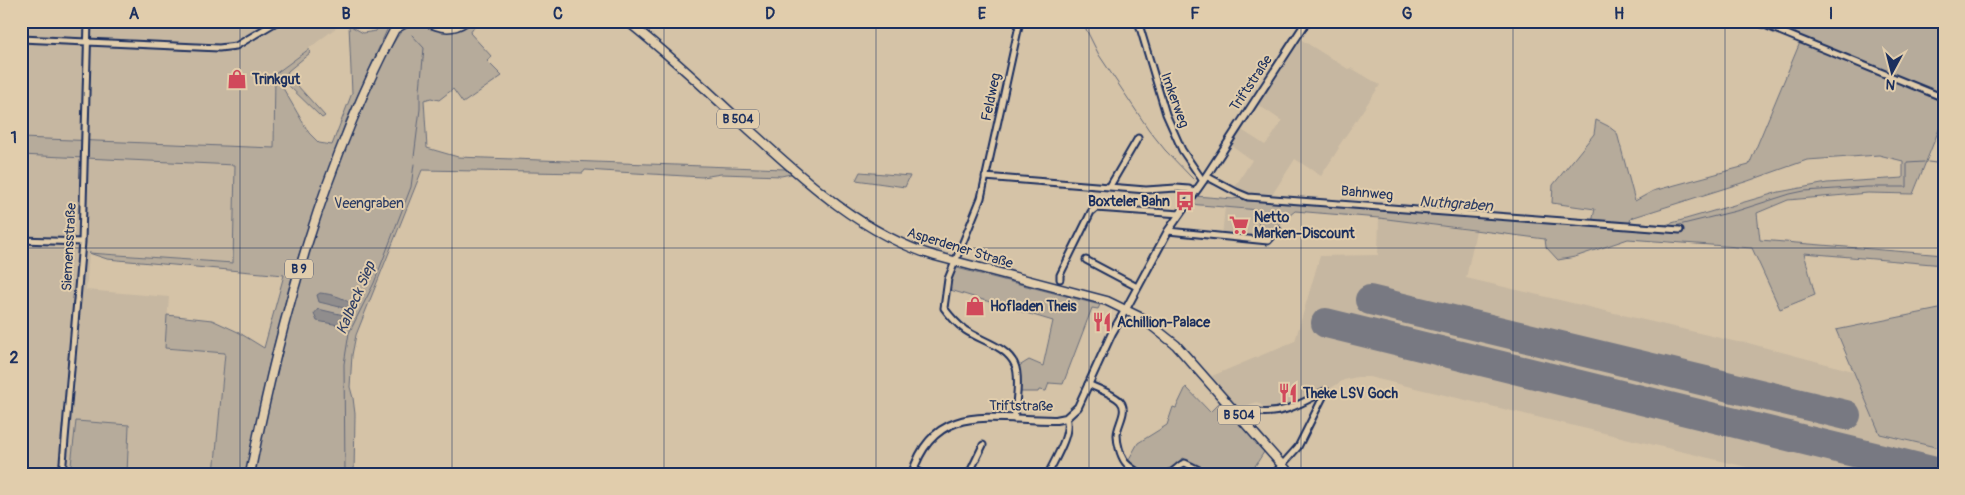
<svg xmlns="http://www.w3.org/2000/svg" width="1965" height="495" viewBox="0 0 1965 495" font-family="Pangolin,sans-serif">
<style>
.built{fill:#c6b7a1}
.green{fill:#b6ab9b;stroke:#686d7c;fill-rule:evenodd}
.water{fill:#908d8d;stroke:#61677a}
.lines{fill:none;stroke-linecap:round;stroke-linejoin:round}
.stream{stroke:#61677a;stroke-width:1}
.runway{stroke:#787982;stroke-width:30}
.minor-casing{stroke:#1b2f5e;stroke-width:9}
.tertiary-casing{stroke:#1b2f5e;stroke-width:10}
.primary-casing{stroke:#1b2f5e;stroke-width:11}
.minor{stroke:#e1cdac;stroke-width:5}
.tertiary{stroke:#e1cdac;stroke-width:6}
.primary{stroke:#e1cdac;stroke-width:8}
.grid{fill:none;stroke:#1b2f5e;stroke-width:1;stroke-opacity:0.55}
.labels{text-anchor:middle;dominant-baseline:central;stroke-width:4;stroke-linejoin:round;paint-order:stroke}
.shield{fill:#e1cdac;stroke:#565e75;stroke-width:1}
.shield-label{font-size:12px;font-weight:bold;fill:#1b2f5e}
.poi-label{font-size:14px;font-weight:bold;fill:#1b2f5e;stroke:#e1cdac;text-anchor:start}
.street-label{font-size:14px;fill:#1b2f5e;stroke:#e1cdac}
.park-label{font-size:14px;fill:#2a3b64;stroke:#e1cdac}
.water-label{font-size:15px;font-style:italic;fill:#2d3d65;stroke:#e1cdac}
.neatline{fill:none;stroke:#1b2f5e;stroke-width:2}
.grid-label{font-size:16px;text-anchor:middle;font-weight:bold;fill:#1b2f5e}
</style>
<rect width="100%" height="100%" fill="#d5c3a7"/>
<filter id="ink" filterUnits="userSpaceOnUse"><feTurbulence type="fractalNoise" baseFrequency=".02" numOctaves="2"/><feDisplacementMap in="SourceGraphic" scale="10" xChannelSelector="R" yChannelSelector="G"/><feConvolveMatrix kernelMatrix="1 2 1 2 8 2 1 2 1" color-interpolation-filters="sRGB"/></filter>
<g filter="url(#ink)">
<path class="built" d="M21,21H345L275,74L274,148L235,165L233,263L89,253L86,290L169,297L165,347L225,352L214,474H127L129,425L76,421L70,474H21Z
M1297,37L1348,69L1351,68L1380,85L1338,147L1339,148L1321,176L1295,159L1270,198L1248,197L1233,190L1252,160L1227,142L1237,127L1265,145L1271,138L1282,121L1254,102Z
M1225,207L1259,210L1258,240L1222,236Z
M1379,218L1476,231L1466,278L1737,342L1748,343L1853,371L1880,434L1944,449V474H1776L1369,377H1357L1344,380L1326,391L1272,413L1257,402L1239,408L1212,376L1295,341L1320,256L1378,255Z"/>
<path class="green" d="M382,21H391L346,121L294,269L269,365L247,474H214L225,353L165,348L167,315L212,320L238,332L264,348L284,275L107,259L89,253L233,263L235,165L21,155V138L274,148L275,74L309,49L310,53L288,71L287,74L325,116L322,118L285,82L282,81L280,83L309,133L319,143L332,145L352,93L349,25L363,33L376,31Z
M471,21H479L470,33L492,57L487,61L502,76L463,103L453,89L439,100L431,98L424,100L427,148L458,157L785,169L791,174L781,176L721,174L702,177L585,170L583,173L422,170L356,335L352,355L350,387L353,398L355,414L354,474H254C277,357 306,241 352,131C367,94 381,58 405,26C428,17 446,46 471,21Z
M1800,21H1944V117L1913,194L1868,193L1788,200L1757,213L1760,240L1944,255V265L1804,253L1815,295L1780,309L1752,248L1628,239L1575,257L1558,260L1546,247L1545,239L1379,218L1295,211L1278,225L1268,241L1258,240L1259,210L1189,204L1195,196L1233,199L1248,197L1592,222L1595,209L1552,203L1553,185L1594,134L1596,120L1608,126L1617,133L1635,201L1653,191L1749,165L1801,40L1794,37ZM1879,155L1903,161V178L1827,183L1779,192L1665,225L1630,222L1631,218L1748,181L1807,160Z
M860,172L910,176L905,187L856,180Z
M953,267L1100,305L1098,309L1092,308L1063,384L1049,383L1046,391L1039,390L1038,392H1016V368L1029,360L1043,366L1053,321L947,289Z
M1944,308V449L1880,434L1836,330Z
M1186,387L1210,412L1220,402L1264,452L1250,474H1212L1185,461L1184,458L1181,459C1177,481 1137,477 1129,459L1138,443L1167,425L1173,407L1176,408Z
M76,421L129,425L127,474H70Z"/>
<path class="water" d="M320,293C331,294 349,298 353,308L348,309L319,302L317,295Z
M318,309L348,316L349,323L344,326L317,321L314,314Z"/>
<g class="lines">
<path class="stream" d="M1082,21L1099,55L1149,130L1165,150L1194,180
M412,35L424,48L420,90
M414,157L420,109V92
M1928,162L1944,164
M1207,183L1214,184L1232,194
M1671,227L1740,210L1790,194L1804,191L1867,187H1907V163L1924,162
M345,474L344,364L349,333L374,283L411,187L414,164"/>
<path class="runway" d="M1370,300L1846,415
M1326,323L1944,474"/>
<defs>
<path id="minor" d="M1138,21L1166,114L1182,150L1203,181
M1755,21L1944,98
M21,39L219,48L236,46L278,21
M1206,176L1236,192L1248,197L1680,230
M985,177L1146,190L1176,188L1189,189L1194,193
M1110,186L1138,138
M1168,231L1268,241L1278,230
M21,240L82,242
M1086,260L1137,287
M1060,279V275L1091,212L1096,208L1180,214
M1088,384C1098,389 1112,393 1120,401C1129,411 1117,424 1117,435C1117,442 1120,455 1125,462C1128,466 1135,470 1140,474
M1257,412C1284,415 1301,403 1325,391
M1014,419C1016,407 1020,376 1015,365C1007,346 981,341 965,330C957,324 950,316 944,308L948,279L981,198L1020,21
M914,469L923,474
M62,474L82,242L88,21
M969,474L983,445
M1048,474C1055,459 1072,433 1066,418
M1166,474C1177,472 1178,464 1185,463L1207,474
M1274,474L1298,447L1326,391"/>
<path id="tertiary" d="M912,474C935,399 997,421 1056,420L1066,418L1078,407L1112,333L1126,309L1168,231L1203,181L1307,21"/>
<path id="primary" d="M425,21C440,28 452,31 466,21
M627,21C667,53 704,87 741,122C800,176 857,232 935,256L1107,301L1142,318L1176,345L1290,474
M395,29L409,21
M250,474C281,318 324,162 399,21"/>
</defs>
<use href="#minor" class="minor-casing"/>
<use href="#tertiary" class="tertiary-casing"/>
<use href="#primary" class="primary-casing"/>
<use href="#minor" class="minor"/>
<use href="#tertiary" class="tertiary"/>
<use href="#primary" class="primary"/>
</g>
</g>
<path class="grid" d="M240,21V474M452,21V474M664,21V474M876,21V474M1089,21V474M1301,21V474M1513,21V474M1725,21V474M21,248H1944"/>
<defs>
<symbol id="shop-bare" viewBox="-9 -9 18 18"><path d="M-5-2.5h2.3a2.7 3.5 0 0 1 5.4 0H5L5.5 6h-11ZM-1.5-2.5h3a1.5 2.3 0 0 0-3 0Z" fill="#d1495b" stroke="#e1cdac" stroke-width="2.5" paint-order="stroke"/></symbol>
<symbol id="bus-bare" viewBox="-9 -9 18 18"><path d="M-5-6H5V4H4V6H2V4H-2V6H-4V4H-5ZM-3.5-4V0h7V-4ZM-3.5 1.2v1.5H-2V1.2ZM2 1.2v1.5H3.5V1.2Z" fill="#d1495b" stroke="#e1cdac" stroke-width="2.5" paint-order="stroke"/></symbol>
<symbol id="supermarket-bare" viewBox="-9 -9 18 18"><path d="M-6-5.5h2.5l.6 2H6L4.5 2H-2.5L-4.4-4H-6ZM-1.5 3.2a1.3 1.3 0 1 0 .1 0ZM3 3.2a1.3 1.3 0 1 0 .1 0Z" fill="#d1495b" stroke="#e1cdac" stroke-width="2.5" paint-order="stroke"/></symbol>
<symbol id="restaurant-bare" viewBox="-9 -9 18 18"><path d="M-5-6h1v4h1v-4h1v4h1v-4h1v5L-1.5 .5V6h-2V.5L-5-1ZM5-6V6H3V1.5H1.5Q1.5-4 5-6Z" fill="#d1495b" stroke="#e1cdac" stroke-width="2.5" paint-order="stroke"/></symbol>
</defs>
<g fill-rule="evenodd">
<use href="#shop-bare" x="223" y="65" width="28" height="28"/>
<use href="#bus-bare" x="1171" y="187" width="28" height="28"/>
<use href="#supermarket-bare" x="1225" y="211" width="28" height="28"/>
<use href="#shop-bare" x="961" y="292" width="28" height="28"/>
<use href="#restaurant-bare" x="1088" y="308" width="28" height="28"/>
<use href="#restaurant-bare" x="1274" y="379" width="28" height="28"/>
</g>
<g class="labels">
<g class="shield">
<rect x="717" y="109.5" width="42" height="19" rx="4"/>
<rect x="285" y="259.5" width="28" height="19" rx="4"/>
<rect x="1218" y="405.5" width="42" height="19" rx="4"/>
</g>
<g class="shield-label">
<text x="738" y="119">B 504</text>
<text x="299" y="269">B 9</text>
<text x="1239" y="415">B 504</text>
</g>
<g class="poi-label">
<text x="252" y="79">Trinkgut</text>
<text x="1170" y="201" text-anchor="end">Boxteler Bahn</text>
<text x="1254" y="217">Netto<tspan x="1254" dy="16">Marken-Discount</tspan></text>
<text x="990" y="306">Hofladen Theis</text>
<text x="1117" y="322">Achillion-Palace</text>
<text x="1303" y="393">Theke LSV Goch</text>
</g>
<g class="street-label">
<text transform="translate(1251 83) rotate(-56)">Triftstraße</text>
<text transform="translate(991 97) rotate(-78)">Feldweg</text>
<text transform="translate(1175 100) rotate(70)">Imkerweg</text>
<text transform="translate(1367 193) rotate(5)">Bahnweg</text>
<text transform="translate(69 247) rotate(-87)">Siemensstraße</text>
<text transform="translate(960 248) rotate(17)">Asperdener Straße</text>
<text transform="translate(1021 406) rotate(1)">Triftstraße</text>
</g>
<g class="park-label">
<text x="369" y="203">Veengraben</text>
</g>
<g class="water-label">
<text transform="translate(1456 204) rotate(4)">Nuthgraben</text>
<text transform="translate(356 298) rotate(-67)">Kalbeck Siep</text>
</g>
</g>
<rect width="1965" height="495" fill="none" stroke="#e1cdac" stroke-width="55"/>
<g transform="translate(1892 72) rotate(187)" stroke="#e1cdac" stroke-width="4" paint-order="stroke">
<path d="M0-4L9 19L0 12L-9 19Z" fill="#1b2f5e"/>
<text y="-8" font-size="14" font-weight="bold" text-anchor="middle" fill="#1b2f5e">N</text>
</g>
<rect x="28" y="28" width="1910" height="440" class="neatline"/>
<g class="grid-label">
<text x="134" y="19">A</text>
<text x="346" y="19">B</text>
<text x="558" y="19">C</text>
<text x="770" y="19">D</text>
<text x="982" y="19">E</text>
<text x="1195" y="19">F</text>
<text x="1407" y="19">G</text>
<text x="1619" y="19">H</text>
<text x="1831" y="19">I</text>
<text x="14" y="143">1</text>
<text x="14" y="363">2</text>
</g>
</svg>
